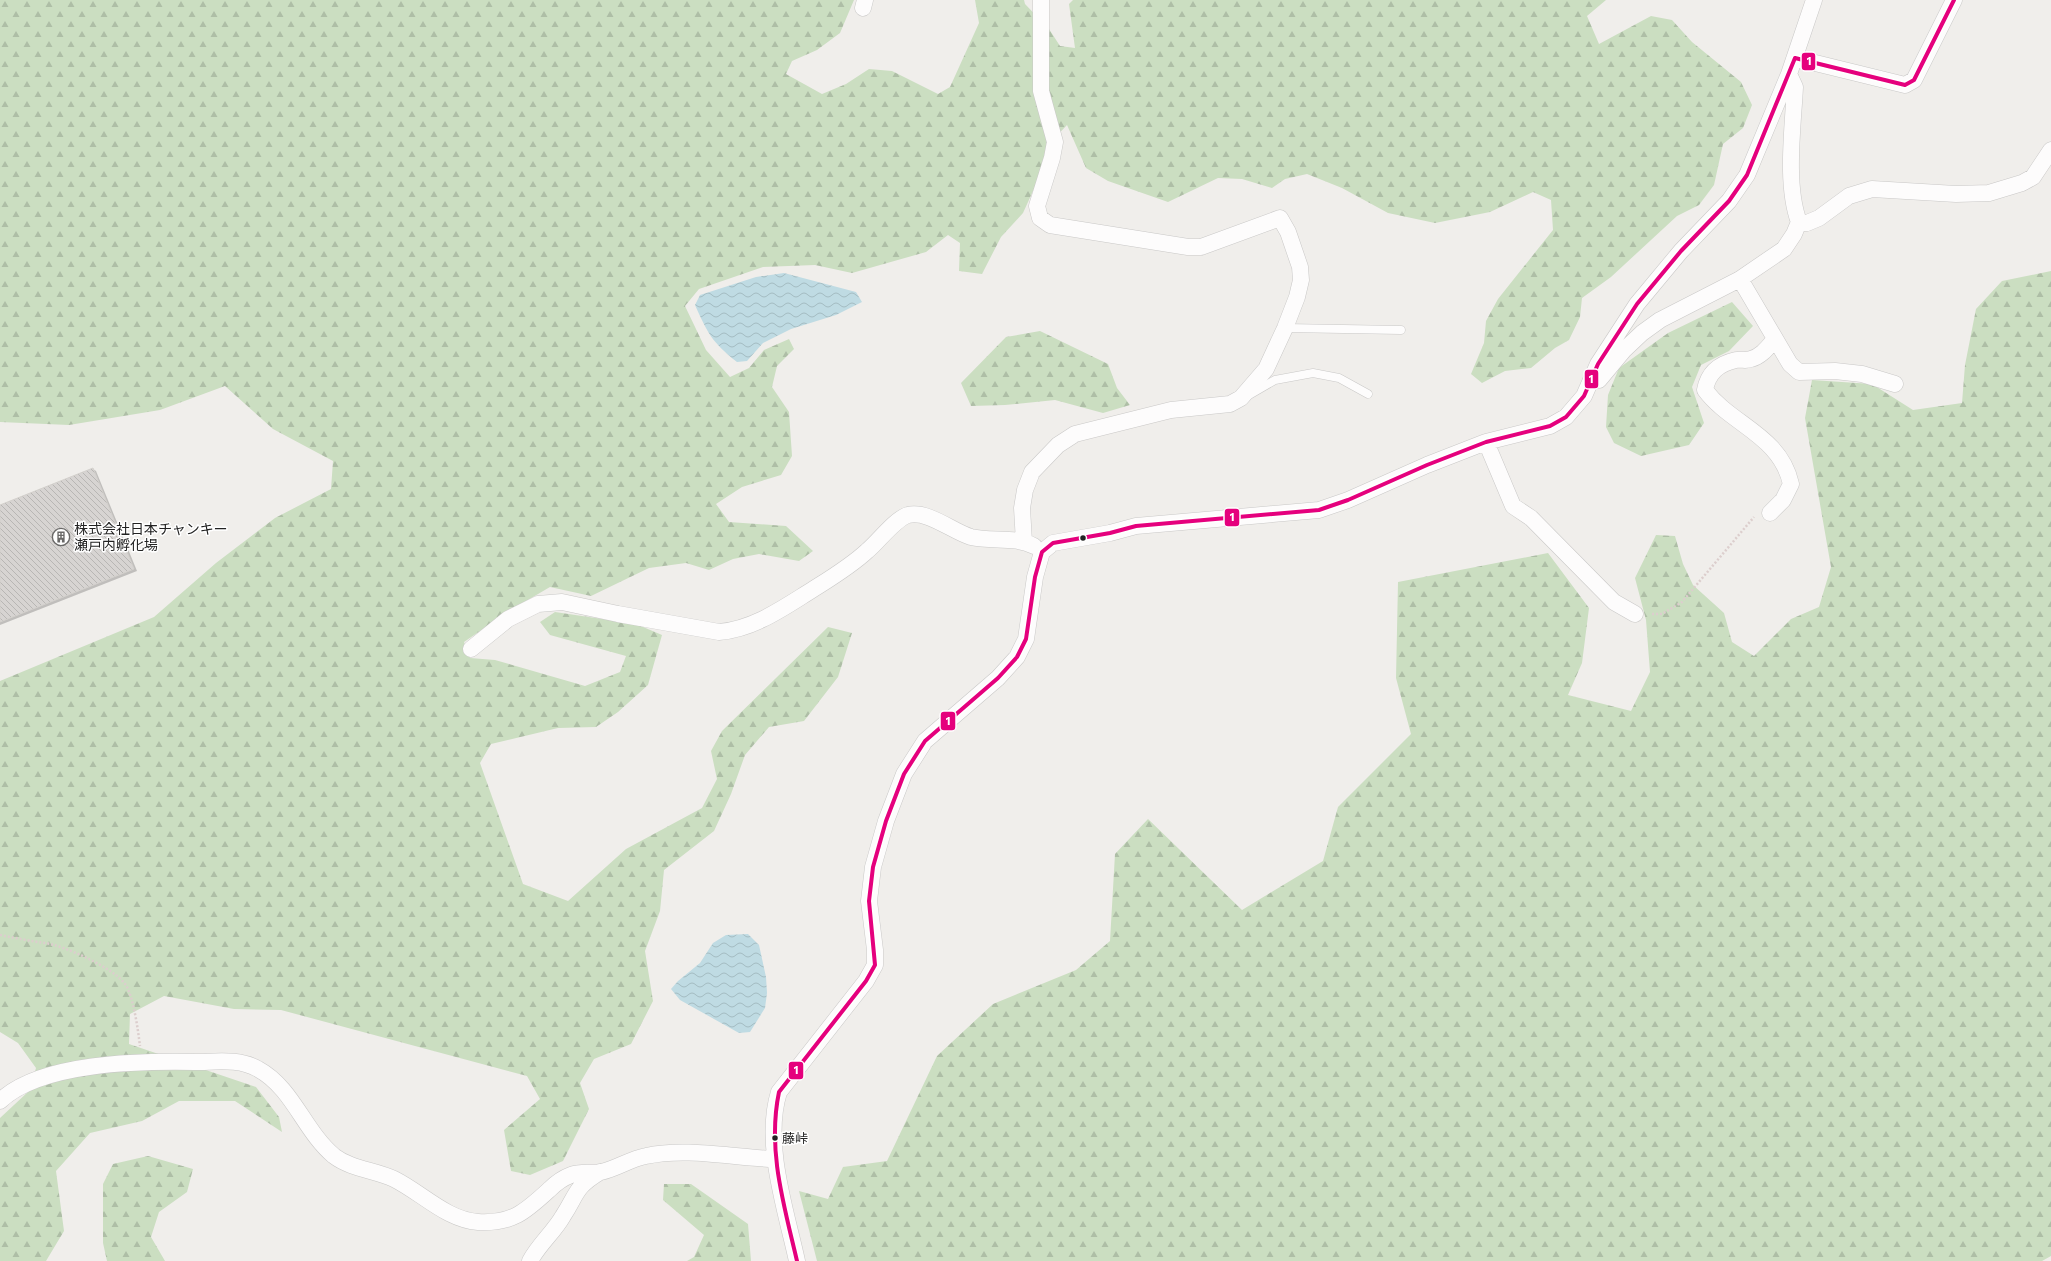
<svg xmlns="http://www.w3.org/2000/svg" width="2051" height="1261" viewBox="0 0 2051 1261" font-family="'Work Sans','Noto Sans JP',sans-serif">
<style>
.forest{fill:url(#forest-firs)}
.water{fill:url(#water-waves)}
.shadow{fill:#0003}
.building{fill:url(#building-back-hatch);stroke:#d3d0cc}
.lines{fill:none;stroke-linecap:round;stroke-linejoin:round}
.lane-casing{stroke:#c9c8c7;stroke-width:9}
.street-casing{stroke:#c9c8c7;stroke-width:17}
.path{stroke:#dccecd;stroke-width:2.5;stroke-dasharray:2 2;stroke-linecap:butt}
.lane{stroke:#fdfcfc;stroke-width:8}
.street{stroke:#fdfcfc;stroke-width:16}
.bus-1-casing{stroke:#fff;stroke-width:7}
.bus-1{stroke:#e5007d;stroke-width:4}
.bus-dot{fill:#222;stroke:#fff;stroke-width:1.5}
.labels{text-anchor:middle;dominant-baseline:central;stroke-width:3;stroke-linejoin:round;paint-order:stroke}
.bus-label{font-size:13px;fill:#222;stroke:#fff;text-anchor:start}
.poi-label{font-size:14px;fill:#222;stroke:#fff;text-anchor:start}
.line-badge{stroke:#fff;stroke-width:1.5}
.badge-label{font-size:11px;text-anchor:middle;font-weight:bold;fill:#fff}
</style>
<defs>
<pattern id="forest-firs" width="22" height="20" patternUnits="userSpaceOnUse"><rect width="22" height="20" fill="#cbdec1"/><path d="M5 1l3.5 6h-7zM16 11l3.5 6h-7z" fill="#aebea6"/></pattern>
<pattern id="water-waves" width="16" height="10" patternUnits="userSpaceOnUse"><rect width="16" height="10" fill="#bfdbe3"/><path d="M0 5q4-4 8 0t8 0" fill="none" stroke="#a4bcc2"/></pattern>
<pattern id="building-back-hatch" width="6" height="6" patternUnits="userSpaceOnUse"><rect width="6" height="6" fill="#d7d4d2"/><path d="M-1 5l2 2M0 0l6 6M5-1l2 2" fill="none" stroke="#b8b6b4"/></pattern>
</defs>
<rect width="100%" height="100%" fill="#f0eeeb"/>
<path class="forest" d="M0,0H854L840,33L817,50L792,61L786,74L822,94L846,84L869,69L892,71L938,94L950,87L979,23L975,0H1024L1025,4L1049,29L1060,46L1075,48L1069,4L1073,0H1606L1587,16L1599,44L1651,16L1672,20L1692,42L1741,82L1752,105L1743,128L1723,144L1714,185L1699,205L1677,216L1611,277L1582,298L1580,317L1569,340L1555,348L1531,368L1505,371L1482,383L1471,374L1484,343L1486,321L1498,299L1553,230L1551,200L1533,192L1490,212L1435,223L1388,213L1342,188L1307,174L1285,179L1272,188L1242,179L1218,178L1168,202L1108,181L1086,168L1067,125L1050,143L1043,169L1023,213L1001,237L982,274L959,271L960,243L948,235L926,252L852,273L815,265L763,267L699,289L685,306L706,350L730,377L749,368L764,350L789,339L794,349L777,366L772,387L789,412L792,456L781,475L742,487L716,504L729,522L786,526L813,551L799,561L759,554L733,559L709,570L686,563L649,568L591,596L550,587L509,611L464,642L470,658L495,660L585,686L620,672L626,656L550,635L540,622L555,612L636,624L662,635L648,685L618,712L596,727L558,728L491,744L480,763L523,884L568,901L626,849L702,808L717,779L711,751L722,731L828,627L852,633L838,677L804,721L769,727L745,755L731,794L714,831L664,870L660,911L645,951L653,1001L631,1044L594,1059L580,1083L589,1109L563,1161L530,1175L511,1171L504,1130L540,1099L527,1076L281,1010L234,1009L164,996L130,1014L129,1044L256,1087L279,1117L282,1132L235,1101H179L142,1121L90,1133L56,1171L64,1231L46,1261H0V1118L29,1091L36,1068L18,1043L0,1032V681L154,617L216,563L275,518L331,489L333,461L273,429L225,386L160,410L69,425L0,422Z
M2051,271V1256L2042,1261H817L799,1191L828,1199L843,1167L887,1161L937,1056L993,1004L1076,970L1110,941L1115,854L1148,819L1242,910L1323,861L1338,807L1411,734L1396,678L1398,582L1548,553L1589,608L1582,663L1568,695L1631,711L1650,672L1646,620L1635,578L1656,535L1675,536L1683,564L1693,585L1724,613L1732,642L1754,656L1791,619L1819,607L1831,567L1805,418L1812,380L1872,384L1913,410L1962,403L1965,365L1976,309L2002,281Z
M1732,302L1753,326L1729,351L1701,365L1692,387L1704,423L1689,445L1641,456L1614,443L1606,427L1608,395L1619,368L1668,333Z
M1040,331L1108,364L1117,388L1130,405L1103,413L1055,400L1005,405L971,406L961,383L1006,337Z
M148,1156L193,1169L187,1192L159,1212L151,1237L165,1261H107L103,1243V1184L113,1164Z
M664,1184H691L748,1224L751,1261H687L694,1257L704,1235L663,1200Z"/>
<path class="water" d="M784,273L856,292L862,302L836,315L791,329L763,343L747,361L737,362C712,342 708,334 695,305L700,295L756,277Z
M748,934L759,945L766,977L767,993L765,1008L750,1032L739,1033L680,1000L671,989L678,981L700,963L713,943L726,935Z"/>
<path class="shadow" d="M93,469L96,471L137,571L0,625V506Z"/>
<path class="building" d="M93,468L134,569L0,622V505Z"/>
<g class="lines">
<defs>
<path id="lane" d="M1285,328L1401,330
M1249,395L1275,380L1313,373L1339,378L1368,394"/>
<path id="street" d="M863,8L865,0
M1795,58L1905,85L1914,80L1954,0
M1799,222L1807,223L1819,218L1849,196L1872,189L1956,194L1989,193L2022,183L2033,177L2051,150
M1740,279L1790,364L1799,372L1835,371L1862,374L1895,384
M1591,381L1599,380L1624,350L1642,333L1660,320L1740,279L1784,249L1794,234L1799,222C1785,185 1793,127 1795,87L1789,74
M1486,442L1513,506L1531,518L1614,602L1635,614
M1770,513L1783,500L1791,484C1780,435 1731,425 1705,390C1708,373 1718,364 1736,360C1741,359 1747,361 1751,359C1762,356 1768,347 1775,339
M1024,542L1022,508L1025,490L1032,472L1058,445L1075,434L1171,410L1230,404L1241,398L1266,369L1285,328L1297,297L1301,280L1300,267L1288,232L1280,218L1201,247H1188L1050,225L1040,218L1037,206L1052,158L1055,142L1041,91V0
M471,649L508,619L538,604L562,602L618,614L719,632C754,629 783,608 812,590C831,578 851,566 867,551C878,542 895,519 908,515C928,510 953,532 971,537C992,542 1015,536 1034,546
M0,1101C41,1062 140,1061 195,1062C216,1062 239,1058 258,1069C293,1088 304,1131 334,1156C351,1169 375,1170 394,1179C422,1193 447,1220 478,1222C513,1224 526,1211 550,1189C556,1183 563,1178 571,1175C581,1171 591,1174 601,1172C616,1169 630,1159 646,1156C688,1147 733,1158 775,1159
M530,1261C539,1244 554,1232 563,1216C578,1193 574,1188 600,1172
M797,1261C786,1210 763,1143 779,1092L866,981L875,965V950L869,901L873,867L886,821L904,774L925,741L998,678L1017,657L1026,639L1035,577L1042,552L1053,543L1110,533L1136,526L1319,510L1348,500L1427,465L1486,442L1550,426L1566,417L1584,396L1598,364L1637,304L1681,251L1729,201L1747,175L1789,74L1814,0"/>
</defs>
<use href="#lane" class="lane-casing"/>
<use href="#street" class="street-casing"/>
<path class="path" d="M1652,614H1662L1682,602L1754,517
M0,935C15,938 30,941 45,943C63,945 119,970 127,987C134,1001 138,1030 140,1046"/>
<use href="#lane" class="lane"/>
<use href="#street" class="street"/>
<defs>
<path id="bus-1" d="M797,1261C784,1205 767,1150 779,1092L866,981L875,965L869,901L873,867L886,821L904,774L925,741L998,678L1017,657L1026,639L1035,577L1042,552L1053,543L1110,533L1136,526L1319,510L1348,500L1427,465L1486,442L1550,426L1566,417L1584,396L1598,364L1637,304L1681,251L1729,201L1747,175L1795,58L1905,85L1914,80L1954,0"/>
</defs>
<use href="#bus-1" class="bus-1-casing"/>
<use href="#bus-1" class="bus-1"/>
</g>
<defs>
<symbol id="building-ring" viewBox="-11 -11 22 22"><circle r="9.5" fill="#fff" stroke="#6a6968" stroke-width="1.5"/><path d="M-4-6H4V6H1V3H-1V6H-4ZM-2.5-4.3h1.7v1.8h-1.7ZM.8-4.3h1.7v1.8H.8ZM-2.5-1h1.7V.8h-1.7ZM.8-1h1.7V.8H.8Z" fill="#6a6968"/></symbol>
</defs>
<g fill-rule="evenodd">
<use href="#building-ring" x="51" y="527" width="20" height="20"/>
</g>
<g class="bus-dot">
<circle cx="1083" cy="538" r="3.5"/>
<circle cx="775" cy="1138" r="3.5"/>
</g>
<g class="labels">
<g class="bus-label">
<text x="782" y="1138">藤峠</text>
</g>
<g class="poi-label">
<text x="74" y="529">株式会社日本チャンキー<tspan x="74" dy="16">瀬戸内孵化場</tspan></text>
</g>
</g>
<g class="line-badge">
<rect x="1801" y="52" width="15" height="19" rx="4" fill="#e5007d"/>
<rect x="1584" y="369" width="15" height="20" rx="4" fill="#e5007d"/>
<rect x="1224" y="508" width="16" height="19" rx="4" fill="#e5007d"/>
<rect x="940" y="711" width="16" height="20" rx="4" fill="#e5007d"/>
<rect x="788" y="1061" width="16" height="19" rx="4" fill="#e5007d"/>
</g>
<g class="badge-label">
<text x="1809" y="65">1</text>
<text x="1591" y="383">1</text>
<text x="1232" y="521">1</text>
<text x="948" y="725">1</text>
<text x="796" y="1074">1</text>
</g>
</svg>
